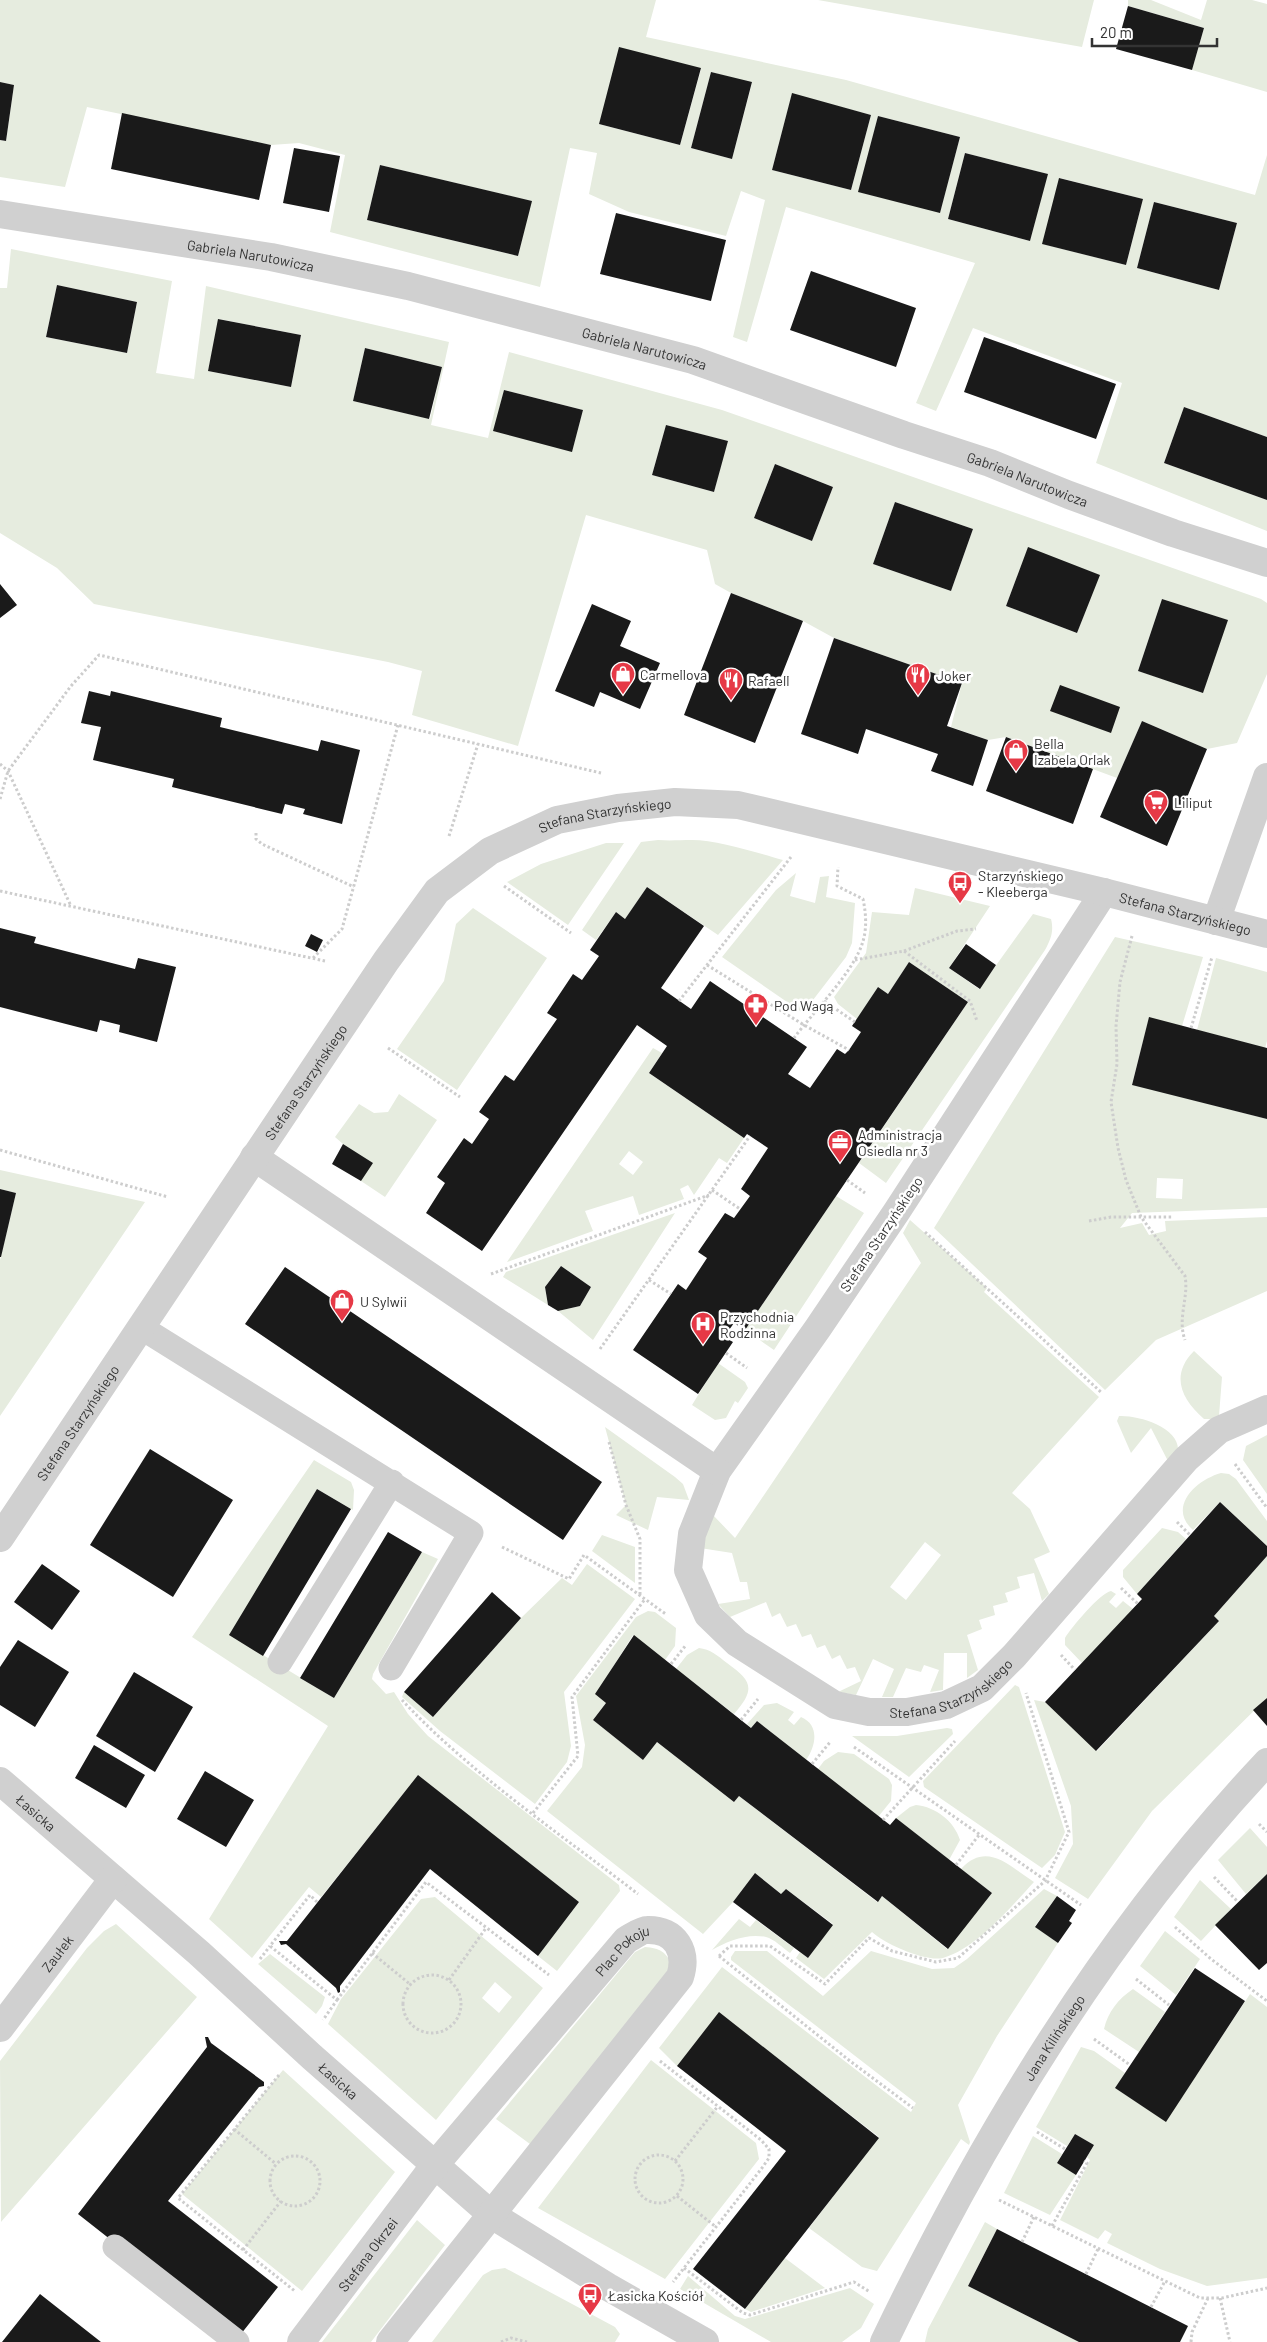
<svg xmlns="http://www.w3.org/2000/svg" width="1267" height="2342" viewBox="0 0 1267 2342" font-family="Barlow,sans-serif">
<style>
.green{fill:#e6ecdf;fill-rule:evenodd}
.building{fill:#1a1a1a}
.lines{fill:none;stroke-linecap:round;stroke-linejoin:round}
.path{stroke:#cdcdcd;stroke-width:3;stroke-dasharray:2.5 2.5;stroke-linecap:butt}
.service{stroke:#d0d0d0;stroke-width:25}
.minor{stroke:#d0d0d0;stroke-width:28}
.labels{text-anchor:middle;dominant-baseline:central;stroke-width:5;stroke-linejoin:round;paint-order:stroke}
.street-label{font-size:14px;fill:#333;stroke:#fff}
.poi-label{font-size:14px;fill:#333;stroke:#fff;text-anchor:start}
</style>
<rect width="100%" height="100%" fill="#fff"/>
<path class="green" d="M0,0H656L646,37L846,80L1255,195L1267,155V437L1184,407L1164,463L1267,500V531L1096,463L1122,383L973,328L936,411L916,403L975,263L786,207L747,342L733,337L765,200L741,191L726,236L629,212L589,194L597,153L570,148L540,287L330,232L345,155L299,143L271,145L87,107L65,187L0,177V140L6,141L14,85L0,82ZM701,69L680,145L599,124ZM711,72L752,83L732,159L691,148ZM792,94L871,115L851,190L772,170ZM878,116L960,137L940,212L859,192ZM965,153L1047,174L1030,241L948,219ZM380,165L531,201L518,256L367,220ZM1060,178L1143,199L1126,265L1043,244ZM1154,202L1237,223L1219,290L1137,268Z
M818,0H1094L1082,47Z
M1128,0H1151L1201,20L1207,0H1252L1267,4V92L1192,70L1204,28L1128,6Z
M11,249L172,281L156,373L194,379L206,286L449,342L431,425L488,438L509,352L722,410L1261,599L1267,603V674L1237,743L1207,749L1142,721L1117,778L1006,737L988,740L951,727L962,683L834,638L803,621L731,593L715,584L707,550L586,515L518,746L412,715L422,671L388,662L94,604L57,568L0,533V288H7ZM57,285L137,302L127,353L46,337ZM219,319L301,335L291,387L208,371ZM365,348L442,367L430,419L353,401ZM504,390L583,410L572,451L494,431ZM666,425L727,441L714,492L652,475ZM775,464L833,487L812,541L754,518ZM895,502L973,529L951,591L873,564ZM1028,548L1099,575L1077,633L1006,606ZM1162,599L1227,620L1203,692L1138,671Z
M658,840C670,841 680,840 692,840C717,840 758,853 783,860L718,935L647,887L625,919L616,912L596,940L582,930L641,842Z
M606,843H624L568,925L507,882L541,864Z
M796,873L790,896L815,903L820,877L829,876L826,897L855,903L852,943L846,957L803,1013L722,957L776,890Z
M915,888L990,906L949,968L979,989L1033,914L1051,919C1054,931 1051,939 1045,950L886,1183L859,1163L968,1002L909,962L888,994L878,987L857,1019L838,1004L834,997L866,953L872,912L909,915Z
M473,908L547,958L457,1090L397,1049L444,981L456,924Z
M1115,937L1203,957L1182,1026L1149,1018L1132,1084L1267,1119V1208L1132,1213L1120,1228L1142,1223L1149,1235L1166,1231L1165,1221L1267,1217V1291L1156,1340L1105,1390L934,1228ZM1157,1178L1183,1179L1182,1199L1156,1198Z
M1216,958L1267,972V1041L1265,1048L1197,1030Z
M653,1048L662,1053L649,1073L744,1138L727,1163L719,1158L694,1195L688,1185L680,1189L684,1199L639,1215L633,1196L585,1211L593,1231L507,1262ZM629,1151L643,1162L633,1175L619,1164Z
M399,1094L437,1120L385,1197L361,1181L343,1144L335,1137L359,1104L374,1113L388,1112Z
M0,1170L145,1202L0,1416V1260L16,1193L0,1189Z
M836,1196L864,1213L774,1350L745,1330Z
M675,1213L593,1340L558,1311L580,1306L591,1287L561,1266L545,1287L548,1305L503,1277L506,1272Z
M910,1220L987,1288L984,1292L1099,1397L1012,1493L1030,1509L1050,1552L1034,1559L1049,1594L1042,1601L1034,1573L1017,1577L1020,1588L1005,1593L1008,1602L993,1606L995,1615L979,1620L982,1629L967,1635L978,1670L967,1678V1653H944L943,1690L930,1692L939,1670L924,1665L921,1672L906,1668L893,1697H882L894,1669L873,1659L856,1695L838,1692L861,1681L855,1667L847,1669L840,1655L832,1659L825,1645L817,1648L811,1634L802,1637L796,1624L787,1627L780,1613L772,1617L766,1602L730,1617L718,1604L750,1599L747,1582H740L732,1553L700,1548L713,1515L735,1538L921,1263L903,1233ZM925,1542L941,1555L906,1600L890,1587Z
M1194,1351L1222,1377L1219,1416L1216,1419H1204C1181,1399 1170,1375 1194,1351Z
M718,1363L745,1382L748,1388L738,1403L735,1401L726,1418L715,1420L692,1405Z
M1119,1416C1138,1415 1180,1427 1178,1451C1177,1456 1173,1460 1170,1465L1151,1428L1131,1453L1117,1421Z
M605,1427L675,1477L683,1484L689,1500L657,1497L648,1530L616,1515L626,1505Z
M1267,1435V1494L1243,1460L1246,1446Z
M314,1460L351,1482L354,1490L353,1510L317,1489L230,1635L334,1698L422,1552L438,1559L373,1674L372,1679L386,1694L394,1692L408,1714L428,1736L619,1885L620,1891L557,1971L538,1956L579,1902L418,1776L321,1897L309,1887L252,1958L209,1919L328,1726L192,1637Z
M1221,1473L1229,1474L1236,1479L1267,1521V1546L1220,1502L1193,1530C1167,1507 1196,1480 1221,1473Z
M1162,1528L1178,1532L1186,1539L1137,1594L1123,1577V1570Z
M602,1535L635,1547V1583L592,1551Z
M1267,1556V1698L1152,1811L1088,1899L1055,1878L1073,1844L1071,1806L1034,1700L1045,1702L1097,1751L1219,1621L1214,1616Z
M587,1564L635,1599L564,1692L571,1746L567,1762L535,1804L440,1731L402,1697L404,1692L433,1717L521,1618L562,1578L572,1585Z
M1111,1591L1116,1594L1109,1602L1116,1608L1123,1601L1133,1609L1082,1663L1065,1645V1638C1071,1628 1100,1593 1111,1591Z
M648,1611L655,1612L676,1628L675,1646L665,1660L633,1635L596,1694L606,1703L593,1720L643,1760L657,1742L734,1802L739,1796L877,1902L882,1896L947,1949L992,1893L961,1869C987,1841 1009,1866 1034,1882C1011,1907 976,1949 943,1958C925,1962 885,1944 872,1932L824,1979L796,1958L800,1952L808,1958L833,1924L786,1889L781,1894L755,1873L733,1902L703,1934L547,1811L582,1767L585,1745L576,1696L636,1617Z
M699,1648C710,1649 718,1656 727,1663C752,1681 756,1689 734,1714L676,1669L687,1655Z
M1015,1685L1019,1687L1065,1832L1055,1855L1042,1868L924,1787L923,1781Z
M777,1703L794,1712L788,1720L794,1725L801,1717C820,1725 816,1746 806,1760L757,1721L751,1728L747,1724L764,1705Z
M947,1728L952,1729L953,1734L909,1777L852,1736H897Z
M838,1752L854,1754L889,1779L892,1785L891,1801L878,1817L818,1769L824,1761Z
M916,1805C936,1807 954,1821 960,1840L949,1860L896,1818L910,1807Z
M1250,1828L1267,1847V1874L1246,1894L1218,1860Z
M1200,1880L1231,1909L1201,1941L1174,1917Z
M1044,1889L1057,1896L1035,1926L1058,1943L997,2036L958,2105L970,2142L969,2145L961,2139L877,2271L862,2267L809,2228L879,2137L719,2013L677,2066L659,2048L722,1967L911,2112L916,2103L731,1960V1957L735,1951H767L823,1996L871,1951L932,1969L954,1968L967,1959Z
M435,1897L543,1988L436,2120L328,2024L341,1999L421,1899ZM495,1982L512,1997L499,2013L482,1998Z
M739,1919L750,1927L756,1920L794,1948L790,1953C783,1948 774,1939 766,1937C747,1933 728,1941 712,1950Z
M116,1924L197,1997L1,2222L0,2061L87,1948L104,1931Z
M1165,1931L1200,1959L1176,1995L1140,1966Z
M645,1947C660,1948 666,1952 672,1965L534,2147L496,2119L635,1952Z
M270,1954L325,1997L322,2006L316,2014L258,1964Z
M1133,1989L1165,2012L1139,2052L1104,2029C1108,2012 1118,1999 1133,1989Z
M1250,1994L1267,2007V2278L1207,2286L1160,2269L1107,2243L1112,2234L1105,2230L1098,2239L1060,2220L1090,2160L1087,2157L1094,2145L1075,2134L1067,2146L1036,2127L1081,2047L1094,2051L1125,2073L1115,2088L1166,2121Z
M651,2060L756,2143L759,2159L665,2279L538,2208Z
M283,2070L395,2172L302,2291L182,2194Z
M1033,2136L1062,2154L1057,2163L1076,2175L1050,2215L1004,2193Z
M417,2220L445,2245L371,2342H322Z
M985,2222L997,2229L968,2286L1079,2342H925L928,2329Z
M785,2258L825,2288L751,2312L745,2309Z
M505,2268L615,2327L620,2334L615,2342H432L483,2275L492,2270Z
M688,2276L735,2316L745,2319L850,2288L874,2304L861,2328L842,2342H771L680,2289Z"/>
<path class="building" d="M1128,6L1204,28L1192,70L1116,49Z
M619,47L701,68L680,145L599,124Z
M711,72L752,82L732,159L691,148Z
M0,82L14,85L6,141L0,140Z
M792,93L871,115L851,190L772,170Z
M122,113L271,145L259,200L111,169Z
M878,116L960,137L940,213L858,192Z
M294,148L340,156L329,212L283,203Z
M965,153L1048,174L1030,241L948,219Z
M380,165L532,201L518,256L367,220Z
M1059,178L1143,199L1126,265L1042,244Z
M1154,202L1237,223L1219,290L1137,268Z
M616,213L726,240L711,301L600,274Z
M811,271L916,308L896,367L790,330Z
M57,285L137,302L127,353L46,337Z
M218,319L301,335L291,387L208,371Z
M984,337L1116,384L1096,439L964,392Z
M365,348L442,367L429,419L353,401Z
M504,390L583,410L572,452L493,431Z
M1184,407L1267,437V500L1164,463Z
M666,425L728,441L714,492L652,475Z
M775,464L833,487L812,541L754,518Z
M895,502L973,529L951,591L873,564Z
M1028,547L1100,575L1077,633L1006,606Z
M0,584L17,605L0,618Z
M731,593L803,621L755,743L684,715Z
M1162,599L1228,620L1203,693L1138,671Z
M592,604L631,621L620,646L660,663L640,709L600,692L594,707L555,691Z
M834,638L962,683L947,726L988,740L973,786L931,771L938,754L866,729L858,754L801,734Z
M1060,685L1120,707L1111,733L1050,711Z
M89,691L110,696L111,691L222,718L220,727L318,751L321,740L360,750L342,824L303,814L305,809L285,804L282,814L172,787L174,779L93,760L101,727L81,723Z
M1142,721L1207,749L1167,846L1100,817Z
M1006,737L1093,769L1073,824L986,791Z
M647,887L704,926L661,988L691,1009L710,981L807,1047L788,1074L810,1088L837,1049L845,1054L849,1050L861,1032L852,1026L878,987L888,994L909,962L968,1002L745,1330L734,1323L724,1337L733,1342L698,1394L633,1350L678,1284L686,1290L707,1258L698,1252L725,1213L734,1218L750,1196L741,1189L768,1148L747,1134L744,1138L649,1073L667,1046L637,1025L482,1251L426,1213L445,1183L437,1177L464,1138L472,1144L489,1119L479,1112L505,1075L514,1081L557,1019L547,1013L573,974L582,980L599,956L590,950L616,912L625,919Z
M0,928L36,937L34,943L135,969L138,958L176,967L157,1042L119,1032L120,1025L100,1020L97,1032L0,1007Z
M311,934L323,940L317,952L305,946Z
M966,944L996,965L980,989L949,968Z
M1149,1017L1267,1048V1119L1132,1085Z
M343,1144L373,1163L361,1181L332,1164Z
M0,1189L16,1193L1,1257H0Z
M561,1266L591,1287L580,1306L558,1311L548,1305L545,1287Z
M285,1267L602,1482L563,1540L245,1324Z
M150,1449L233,1500L173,1597L90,1545Z
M317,1489L351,1509L263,1656L229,1635Z
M1220,1502L1267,1546V1556L1214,1616L1219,1621L1096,1751L1045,1702L1142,1599L1137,1594Z
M388,1532L422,1552L334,1698L300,1678Z
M42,1564L80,1591L52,1630L14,1602Z
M492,1592L521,1618L433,1717L404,1692Z
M634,1635L751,1728L757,1721L890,1825L896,1818L992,1893L948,1949L882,1896L878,1902L739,1796L734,1802L657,1742L643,1760L593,1720L606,1703L595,1694Z
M18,1640L69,1672L35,1727L0,1705V1667Z
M134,1672L193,1707L155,1772L96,1736Z
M1267,1698V1726L1253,1710Z
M94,1745L145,1775L126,1808L75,1778Z
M205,1771L254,1800L226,1847L177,1819Z
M418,1775L579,1902L538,1956L430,1869L340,1986V1992L338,1993L336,1988L286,1944L281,1945L279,1941H287Z
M755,1873L781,1894L786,1889L833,1925L808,1958L733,1902Z
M1267,1874V1963L1259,1970L1215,1925Z
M1057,1896L1076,1910L1069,1921L1072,1923L1058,1943L1035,1927Z
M1195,1968L1245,2001L1166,2122L1115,2088Z
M719,2012L879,2138L745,2309L693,2269L786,2151L677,2066Z
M205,2037H208L211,2043L264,2082V2086L259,2087L168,2201L278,2287L237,2339L78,2214L207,2047Z
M1075,2134L1094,2145L1076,2175L1057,2163Z
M997,2229L1188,2326L1180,2342H1079L968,2286Z
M40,2294L101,2342H2Z"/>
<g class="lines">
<path class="path" d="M0,764L8,771L71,906
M0,799L8,771L71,686L99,655L601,773
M256,833V839L262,844L354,887
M449,836L478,744
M504,886L571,933
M0,891L325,961
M1132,936L1120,982L1116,1026L1117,1064L1111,1102L1118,1148L1126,1180L1141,1217L1185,1276C1189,1298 1177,1318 1185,1340
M904,951L957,931L976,929
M313,958L342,929L398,725
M855,960L904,951L970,1001L977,1021
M707,965L804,1025L849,1050
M679,1001L791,857
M824,1001L855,1022
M1191,1028L1212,957
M794,1038C813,1012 855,971 863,941C867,928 866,913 863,899L837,886L838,867
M388,1048L460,1097
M0,1150L168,1197
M847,1180L865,1193
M712,1190L740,1209
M1089,1221L1111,1217H1172
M925,1232L1102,1393
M491,1274L709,1195
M649,1280L671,1294
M600,1349L750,1136
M726,1353L747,1368
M609,1442L626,1505L640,1539V1596
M1235,1464L1267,1508
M1177,1522L1190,1535
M502,1547L569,1579L584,1555L667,1615
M1121,1588L1138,1604
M1061,1655L1075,1670
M671,1664L686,1645
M402,1700C469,1772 560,1834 638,1894
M741,1720L758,1699
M854,1747L1081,1905
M812,1764L831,1741
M533,1813L578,1756L572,1697L645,1599
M883,1820L955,1741
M1259,1824L1267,1832
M956,1865L979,1835
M1214,1877L1238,1902
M317,1902L310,1895L270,1946L337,2000L323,2020
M1175,1927L1211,1959L1267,2001
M372,1953L411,1985
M719,1956L730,1946H770L825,1984L869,1938L892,1951L936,1962L958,1958L1045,1881L1069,1832L1026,1693
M719,1956L850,2061L913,2108
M260,1959L270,1946
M403 2004a29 29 0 1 1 58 0a29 29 0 1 1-58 0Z
M1136,1979L1169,2005
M449,1980L486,1928
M337,2000L426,1882L549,1975
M1094,2039L1130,2065
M660,2061L761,2140L769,2149V2158L762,2168L673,2282
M279,2075L178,2198L296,2292
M234,2129L276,2164
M1037,2132L1065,2149
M635 2179a24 24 0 1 1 48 0a24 24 0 1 1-48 0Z
M270 2181a25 25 0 1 1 50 0a25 25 0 1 1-50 0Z
M675,2161L718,2106
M677,2196L716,2227
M999,2200L1200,2298H1222L1267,2288
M1052,2226L1087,2163L1084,2161
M1022,2242L1034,2217
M243,2250L281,2201
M684,2268L743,2313L750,2315L854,2282L870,2292
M1086,2274L1098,2249
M1220,2298L1230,2342
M1151,2307L1165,2281
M501,2342L511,2338L527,2342
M1191,2342L1192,2332L1208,2298"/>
<path class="service" d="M142,1328L471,1533L391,1668
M280,1662L392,1482
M115,2247L237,2342"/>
<g class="minor">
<path id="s1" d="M0,214L271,257L408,286L693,360L904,435L990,463L1069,495L1173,533L1267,563"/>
<path id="s2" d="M1104,892L897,1211L818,1328L717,1471L692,1534L688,1570L708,1615L737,1643L835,1705L869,1712H907L946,1705L982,1688L1014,1656L1186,1459L1219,1430L1267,1409"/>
<path d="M1216,921L1267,777"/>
<path d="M254,1157L717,1471"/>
<path id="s3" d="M0,1538L386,961L437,891L490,851L557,820L618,808L675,802L738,805L1104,892L1267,934"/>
<path id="s4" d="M0,1781L199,1953L312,2057L492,2215L608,2287L705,2342"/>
<path id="s5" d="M0,2028L113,1879"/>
<path id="s6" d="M301,2342L434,2166L626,1940C632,1937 641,1930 647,1930C676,1929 688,1952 680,1977L390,2342"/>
<path id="s7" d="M884,2342C985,2132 1107,1932 1267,1762"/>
</g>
</g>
<defs>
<symbol id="shop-pin" viewBox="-11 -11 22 30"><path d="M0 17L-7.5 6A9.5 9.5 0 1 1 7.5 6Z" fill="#e63946" stroke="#fff"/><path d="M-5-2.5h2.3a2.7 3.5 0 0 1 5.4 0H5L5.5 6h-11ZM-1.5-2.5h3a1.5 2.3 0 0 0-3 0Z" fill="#fff"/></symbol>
<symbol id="restaurant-pin" viewBox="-11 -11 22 30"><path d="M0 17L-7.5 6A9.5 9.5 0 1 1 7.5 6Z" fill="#e63946" stroke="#fff"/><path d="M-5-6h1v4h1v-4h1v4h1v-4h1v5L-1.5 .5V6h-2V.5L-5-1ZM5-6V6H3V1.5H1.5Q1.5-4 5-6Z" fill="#fff"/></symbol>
<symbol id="supermarket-pin" viewBox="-11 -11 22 30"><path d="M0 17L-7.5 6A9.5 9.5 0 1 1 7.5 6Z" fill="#e63946" stroke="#fff"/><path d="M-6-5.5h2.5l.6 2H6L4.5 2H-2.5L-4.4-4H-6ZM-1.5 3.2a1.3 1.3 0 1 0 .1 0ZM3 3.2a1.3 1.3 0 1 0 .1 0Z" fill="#fff"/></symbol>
<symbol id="bus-pin" viewBox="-11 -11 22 30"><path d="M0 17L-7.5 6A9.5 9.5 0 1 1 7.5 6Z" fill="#e63946" stroke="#fff"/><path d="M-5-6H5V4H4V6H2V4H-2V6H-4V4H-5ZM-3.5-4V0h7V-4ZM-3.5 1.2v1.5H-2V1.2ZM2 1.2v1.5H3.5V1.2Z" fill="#fff"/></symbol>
<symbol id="pharmacy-pin" viewBox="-11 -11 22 30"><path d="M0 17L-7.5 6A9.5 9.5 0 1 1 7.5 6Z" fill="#e63946" stroke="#fff"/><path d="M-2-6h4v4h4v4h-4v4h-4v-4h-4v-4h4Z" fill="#fff"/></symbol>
<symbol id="office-pin" viewBox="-11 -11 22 30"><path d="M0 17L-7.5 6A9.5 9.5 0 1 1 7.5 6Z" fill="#e63946" stroke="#fff"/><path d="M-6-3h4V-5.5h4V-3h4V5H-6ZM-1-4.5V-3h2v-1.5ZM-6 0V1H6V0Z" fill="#fff"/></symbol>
<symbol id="hospital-pin" viewBox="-11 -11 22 30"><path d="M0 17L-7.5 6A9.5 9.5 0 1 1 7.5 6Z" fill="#e63946" stroke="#fff"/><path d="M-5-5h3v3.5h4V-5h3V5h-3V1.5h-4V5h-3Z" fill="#fff"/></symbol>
</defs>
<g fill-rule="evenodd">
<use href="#shop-pin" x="609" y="660" width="28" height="38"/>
<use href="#restaurant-pin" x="904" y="661" width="28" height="38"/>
<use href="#restaurant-pin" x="717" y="666" width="28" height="38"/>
<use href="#shop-pin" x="1002" y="737" width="28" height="38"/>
<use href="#supermarket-pin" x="1142" y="788" width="28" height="38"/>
<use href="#bus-pin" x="946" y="869" width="28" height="38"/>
<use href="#pharmacy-pin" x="742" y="991" width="28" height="38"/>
<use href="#office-pin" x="826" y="1128" width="28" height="38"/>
<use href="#shop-pin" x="328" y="1287" width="28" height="38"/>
<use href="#hospital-pin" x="689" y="1310" width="28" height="38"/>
<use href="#bus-pin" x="576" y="2281" width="28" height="38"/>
</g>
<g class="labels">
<g class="street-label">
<text stroke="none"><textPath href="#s1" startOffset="254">Gabriela Narutowicza</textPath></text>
<text stroke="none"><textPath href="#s1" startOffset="659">Gabriela Narutowicza</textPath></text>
<text stroke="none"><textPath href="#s1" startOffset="1064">Gabriela Narutowicza</textPath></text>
<text stroke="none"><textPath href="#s3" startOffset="969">Stefana Starzyńskiego</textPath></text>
<text stroke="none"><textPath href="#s3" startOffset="1564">Stefana Starzyńskiego</textPath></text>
<text stroke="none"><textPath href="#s3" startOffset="549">Stefana Starzyńskiego</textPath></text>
<text transform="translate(881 1234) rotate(-56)">Stefana Starzyńskiego</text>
<text stroke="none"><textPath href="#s3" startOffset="139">Stefana Starzyńskiego</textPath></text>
<text stroke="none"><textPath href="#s2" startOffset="1129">Stefana Starzyńskiego</textPath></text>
<text stroke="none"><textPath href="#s4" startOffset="48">Łasicka</textPath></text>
<text stroke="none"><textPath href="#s5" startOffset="94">Zaułek</textPath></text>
<text stroke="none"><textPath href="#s6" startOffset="508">Plac Pokoju</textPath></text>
<text stroke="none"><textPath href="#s7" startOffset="349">Jana Kilińskiego</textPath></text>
<text stroke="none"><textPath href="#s4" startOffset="452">Łasicka</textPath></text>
<text stroke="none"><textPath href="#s6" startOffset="110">Stefana Okrzei</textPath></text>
</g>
<g class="poi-label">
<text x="640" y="674">Carmellova</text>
<text x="936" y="675">Joker</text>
<text x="748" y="680">Rafaell</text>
<text x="1034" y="743">Bella<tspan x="1034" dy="16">Izabela Orlak</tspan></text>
<text x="1174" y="802">Liliput</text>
<text x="978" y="875">Starzyńskiego<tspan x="978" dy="16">- Kleeberga</tspan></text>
<text x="774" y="1005">Pod Wagą</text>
<text x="858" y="1134">Administracja<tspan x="858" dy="16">Osiedla nr 3</tspan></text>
<text x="360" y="1301">U Sylwii</text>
<text x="720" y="1316">Przychodnia<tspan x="720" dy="16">Rodzinna</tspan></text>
<text x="608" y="2295">Łasicka Kościół</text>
</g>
</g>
<path d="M1092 38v8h125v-8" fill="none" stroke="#333333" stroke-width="2.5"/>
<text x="1100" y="38" font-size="15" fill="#333333" stroke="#ffffff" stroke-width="4" paint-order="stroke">20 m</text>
</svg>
